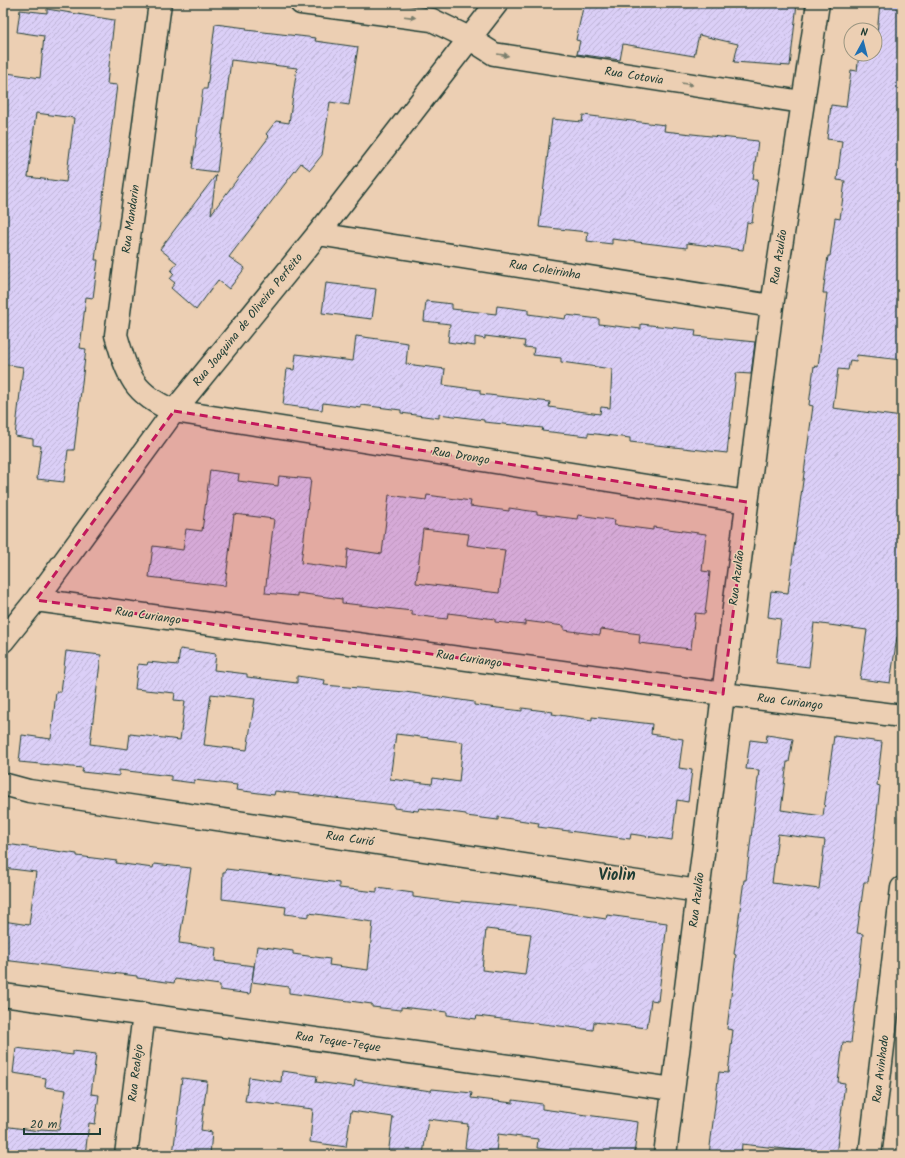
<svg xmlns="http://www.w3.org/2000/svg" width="905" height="1158" viewBox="0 0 905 1158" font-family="Kalam,sans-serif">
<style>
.building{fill:url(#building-hatch);stroke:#1f3d34;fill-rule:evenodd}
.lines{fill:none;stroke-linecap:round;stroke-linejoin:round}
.street-casing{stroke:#1f3d34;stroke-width:25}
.street{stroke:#eccfb3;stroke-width:22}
.oneway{fill:#7b7f6d}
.marked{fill:#c2185b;fill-opacity:0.2;stroke:#c2185b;stroke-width:3;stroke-dasharray:8 5;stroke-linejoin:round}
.labels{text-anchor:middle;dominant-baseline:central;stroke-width:3;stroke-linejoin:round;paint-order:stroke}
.street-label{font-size:12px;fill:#1f3d34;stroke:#eccfb3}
.district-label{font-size:16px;font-weight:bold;fill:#1f3d34;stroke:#eccfb3}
</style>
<defs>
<pattern id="building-hatch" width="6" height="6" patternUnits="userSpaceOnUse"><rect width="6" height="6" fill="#dbcff7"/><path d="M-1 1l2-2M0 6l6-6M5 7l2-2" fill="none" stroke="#bcb3d4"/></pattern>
</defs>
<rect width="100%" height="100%" fill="#eccfb3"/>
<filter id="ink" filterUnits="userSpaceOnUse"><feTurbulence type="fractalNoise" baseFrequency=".025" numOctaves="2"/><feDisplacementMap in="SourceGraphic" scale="8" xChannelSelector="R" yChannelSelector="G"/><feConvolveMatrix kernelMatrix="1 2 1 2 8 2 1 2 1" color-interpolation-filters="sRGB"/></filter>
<g filter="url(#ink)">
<path class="building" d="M584,3H797L790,66L734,62L738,44L699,35L694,56L623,44L620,60L577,54L580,41L576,40Z
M880,3H902V360L857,355L856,361L850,360L848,370L838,369L833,408L902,417V582L899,610H902V625L900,637H897L890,683L860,679L867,630L814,623L809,667L776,663L781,619L768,617L771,591L788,593L813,406L809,405L814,366L818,367L827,293H823L828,256H830L835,218L840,219L845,181L837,180L842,141L827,139L831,105L846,107L851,70L857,71L859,54H875Z
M47,9L114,20L107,84L117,85L95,260H98L93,298L86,297L80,348L86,349L74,450H68L64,482L37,479L41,446L33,445V439L15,436L23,367L3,364V105L7,73L40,78L44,36L17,32L20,10L47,13ZM36,113L74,118L66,182L28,177Z
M215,24L247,28L246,30L316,38L315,41L358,47L349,105L330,102L322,155L310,170L301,163L229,257L245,268L229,289L218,280L196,310L171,288L175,283L170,279L174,274L171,271L177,263L160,249L216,175L211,214L269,137L266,134L276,121L289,123L297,68L231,60L217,172L192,169L203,89H207Z
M583,115L665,125L664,131L758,141L753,179H758L752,223L747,222L743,250L687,243V248L612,239V244L587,241L588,232L539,227L552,119L582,122Z
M326,283L376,289L372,319L322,313Z
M426,301L452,304V309L496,314L497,306L528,310V314L565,319L566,315L599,319V324L641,329V324L696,330L695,336L755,342L751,374L736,373L727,453L630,442V438L588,433V436L542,431L543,428L484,422V420L439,414V418L401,413V410L361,405V408L323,403L322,410L283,405L287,369L294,370L296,354L353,361L356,336L408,343L406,364L445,369L443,385L480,390V394L550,402L549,407L600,414L601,407L610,408L612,369L561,362V358L533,355L534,348L524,347L525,341L485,336V339L475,337V346L448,342L450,324L424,321Z
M210,470L239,474L238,481L278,486L279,476L311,479L301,563L346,569L348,549L382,554L389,495L426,500L427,495L471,501L470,506L509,511V508L537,512V514L577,519L578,515L615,520L614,525L653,530V527L706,534L702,571L710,572L705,614L695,613L691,649L639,643L640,634L601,629L600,635L564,630V626L525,621V625L495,622V619L448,613L447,619L412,615V611L342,603V599L297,593V596L265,593L274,519L234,514L225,586L149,577L153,546L183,550L186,529L202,531ZM423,529L469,534L467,545L505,550L499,593L416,583Z
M180,649L216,654L214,670L247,674V677L297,683V676L325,680L324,685L405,692L474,702V705L522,711V708L553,712L552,714L592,720V717L652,724L651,734L683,739L679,768L692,770L688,802L677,800L672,840L631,834L630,839L538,827L539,823L498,817V820L466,816V814L419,808L418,811L394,808V805L275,791L274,795L236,790L237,785L194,780V783L171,780V776L119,770V776L82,772L83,768L19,762L22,735L51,739L56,692H61L66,651L101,655L90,744L128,749L130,734L180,740L185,701L174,700L175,693L135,689L138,664L147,665L148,662L178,665ZM211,694L255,699L247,750L204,745ZM396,734L463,742L459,782L433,778L432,784L390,779Z
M767,735L793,739L789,762H787L781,810L823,816L834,736L882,742L877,785L880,786L874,841L868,882H864L857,933L863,934L851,1043L843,1042L838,1082L845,1083L836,1155H809L810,1152L742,1144L741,1155H709L719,1072L728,1073L733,1030L727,1029L736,955L734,954L744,880H746L759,770L746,769L750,740L766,742ZM778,834L825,840L819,889L772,883Z
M6,844L77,854V856L117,861L116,863L153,868L154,864L191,868L179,943L216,948L215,961L254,966L250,994L220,990V985L175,979L174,983L137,978V976L3,960V921L29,925L36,872L3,868Z
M226,869L339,883V888L377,892V888L413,893V897L461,903V901L534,908L606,919L607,915L667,923L658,1001L651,1000L647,1028L594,1022L593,1030L477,1016L476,1019L447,1015V1012L401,1007V1010L372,1007V1004L289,993V987L252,982L257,946L293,951V954L330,959L329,965L368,970L373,922L309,913V917L285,914L286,907L222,899L223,872H225ZM486,929L531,934L525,975L482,970Z
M16,1048L73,1055V1051L96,1054L91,1094L99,1095L95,1124L89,1123L85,1155H27L3,1152V1126L39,1131L40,1129L59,1130L66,1090L45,1087L46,1078L13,1073Z
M282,1071L317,1076L316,1082L354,1087L355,1080L431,1091L432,1089L472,1093L471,1098L513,1103V1100L542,1104V1109L638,1122L634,1155H574V1153L537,1148L538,1139L498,1134L496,1152L465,1148L468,1124L428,1119L423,1155H388L393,1117L351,1111L346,1147L310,1142L313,1109L245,1101L249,1077L281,1082Z
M182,1078L207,1081L201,1130L212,1132L210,1155H173Z"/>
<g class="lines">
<defs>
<path id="street" d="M160,3L116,335C128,376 133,394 174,411L747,502
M301,3L432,20L469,38L494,54L802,102
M318,234L772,306
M36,600L723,694L902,716
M3,641L36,600L174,411L318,234L497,3
M3,784L29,791L698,891
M3,995L673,1089
M126,1155L144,1014
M665,1155L772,306L818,3
M870,1155L902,888"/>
</defs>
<use href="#street" class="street-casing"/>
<use href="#street" class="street"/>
</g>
<defs><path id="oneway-solid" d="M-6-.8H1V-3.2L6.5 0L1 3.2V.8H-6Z"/></defs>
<g class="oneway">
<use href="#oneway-solid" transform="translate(410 17) rotate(7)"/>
<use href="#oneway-solid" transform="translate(503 55) rotate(9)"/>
<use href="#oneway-solid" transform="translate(687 84) rotate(9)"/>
</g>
</g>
<path class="marked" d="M174,411L747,502L723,694L36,600Z"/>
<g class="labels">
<g class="street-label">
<text transform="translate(634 76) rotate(9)">Rua Cotovia</text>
<text transform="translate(131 219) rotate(-82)">Rua Mandarin</text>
<text transform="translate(779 257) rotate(-81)">Rua Azulão</text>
<text transform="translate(545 270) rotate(9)">Rua Coleirinha</text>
<text transform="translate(248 320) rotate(-51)">Rua Joaquina de Oliveira Perfeito</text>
<text transform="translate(461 456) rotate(9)">Rua Drongo</text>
<text transform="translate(737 578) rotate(-83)">Rua Azulão</text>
<text transform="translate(148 616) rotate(8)">Rua Curiango</text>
<text transform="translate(469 659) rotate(8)">Rua Curiango</text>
<text transform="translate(790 702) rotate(7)">Rua Curiango</text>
<text transform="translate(350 839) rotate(8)">Rua Curió</text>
<text transform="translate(697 900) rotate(-83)">Rua Azulão</text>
<text transform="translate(338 1042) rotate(8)">Rua Teque-Teque</text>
<text transform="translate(881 1069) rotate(-83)">Rua Avinhado</text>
<text transform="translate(136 1073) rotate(-83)">Rua Realejo</text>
</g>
<g class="district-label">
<text x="617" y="875">Violin</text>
</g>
</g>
<rect width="905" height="1158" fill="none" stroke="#eccfb3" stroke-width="16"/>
<rect x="8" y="8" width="889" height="1142" fill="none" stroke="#1f3d34" stroke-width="1.5" filter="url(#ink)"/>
<g transform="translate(863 42) rotate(7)"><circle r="19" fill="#eccfb3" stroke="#9a9580"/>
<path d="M0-3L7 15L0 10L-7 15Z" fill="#1f6fb2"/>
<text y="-6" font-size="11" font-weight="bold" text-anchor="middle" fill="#1f3d34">N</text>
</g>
<path d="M24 1128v6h76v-6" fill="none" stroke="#1f3d34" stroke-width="2"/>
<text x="30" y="1128" font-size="12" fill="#1f3d34" stroke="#eccfb3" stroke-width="3" paint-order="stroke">20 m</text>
</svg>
